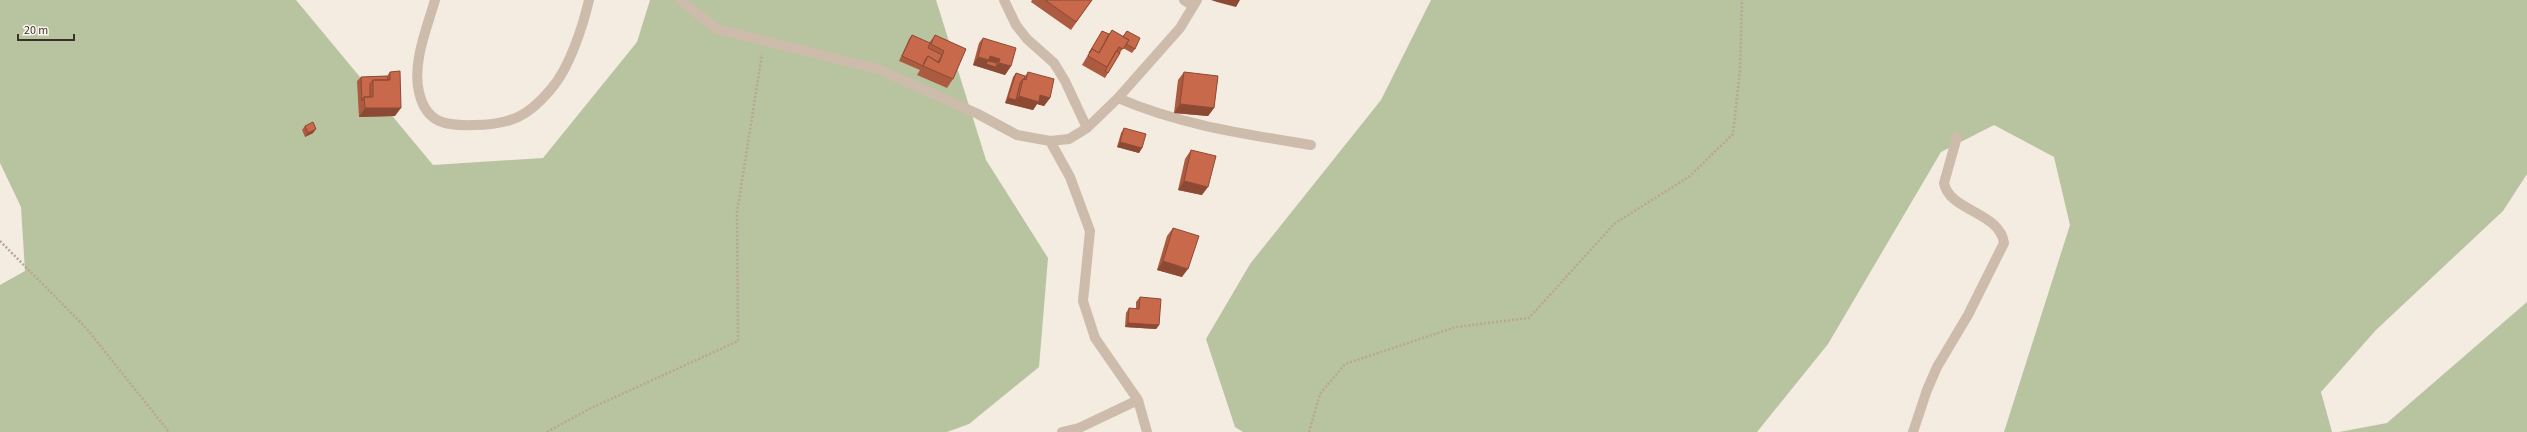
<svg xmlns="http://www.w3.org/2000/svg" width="2527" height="432" viewBox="0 0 2527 432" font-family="'Source Sans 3',sans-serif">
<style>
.green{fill:#b8c4a0}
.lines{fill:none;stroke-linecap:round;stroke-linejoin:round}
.path{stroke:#b9a596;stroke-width:2.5;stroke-dasharray:2 2;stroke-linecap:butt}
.minor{stroke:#cdbbac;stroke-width:10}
.wall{fill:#ac5a40}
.shaded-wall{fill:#8c4a34}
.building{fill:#c8694b;stroke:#8c4a34}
</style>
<rect width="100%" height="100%" fill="#f4ebe1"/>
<path class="green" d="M0,0H296L433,165L543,158L637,42L650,0H936L986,160L1048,258L1039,367L969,424L947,432H0V285L25,271L21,207L0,163Z
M1431,0H2527V174L2503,211L2376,330L2321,392L2332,432H2004L2070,225L2054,157L1994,125L1941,152L1828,344L1757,432H1243L1235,427L1206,339L1250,264L1381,100Z
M2527,302V432H2339L2387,423Z"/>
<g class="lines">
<path class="path" d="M0,241L87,329L169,432
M547,432L589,409L738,341L737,212L762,54
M1309,432L1320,394L1345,364L1456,327L1529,318L1614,224L1690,176L1733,134L1740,70L1742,0"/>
<path class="minor" d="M435,0C427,28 412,63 419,92C426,124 447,126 474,125C488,125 500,124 513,119C528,114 541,101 551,89C569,69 583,26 589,0
M680,0L717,29L878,69L978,114L1017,135L1050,141L1069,139L1087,128L1118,98L1180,28L1197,0
M1004,0L1016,25L1027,39L1054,63L1065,81L1087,128
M1184,0L1193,6
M1118,98C1180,125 1245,134 1311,145
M1050,141L1070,177L1090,231L1083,301L1095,338L1138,400L1147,432
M1062,432L1079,428L1138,400
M1913,432L1927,390L1937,367L1968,315L2004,243C2000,212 1949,211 1944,183L1957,137"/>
</g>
<path class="wall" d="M1032,0H1092L1071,30L1031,2Z
M1112,30L1123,36L1127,31L1135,49L1132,53L1123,48L1105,78L1082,65L1102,31L1109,34Z
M912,35L929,43L935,35L966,49L953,79L947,88L917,75L920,70L899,61L909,39Z
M982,39L1011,66L1005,75L973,65L979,43Z
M390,72L395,116L359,117L357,81L361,77L387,76Z
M1028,72L1050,98L1044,106L1037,104L1033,110L1005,103L1013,77L1016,73L1025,76Z
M1184,72L1214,108L1208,116L1174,113L1178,80Z
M305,126L316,129L313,133L305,137L302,130Z
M1124,128L1142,148L1139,153L1117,147L1121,133Z
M1191,150L1202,195L1178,190L1185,159Z
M1173,228L1182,277L1157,270L1167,236Z
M1140,297L1159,325L1156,329L1125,327L1126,313L1129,308L1136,309V302Z"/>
<path class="shaded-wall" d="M1211,0H1218L1217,2Z
M1218,0H1240L1236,7L1217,2Z
M990,56L1000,59L995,66L996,67L999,63L1011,66L1005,75L973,65L978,57Z
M1040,95L1050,98L1044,106L1037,104L1033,110L1005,103L1008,98L1016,100L1019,96Z
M1180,104L1214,108L1208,116L1174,113Z
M365,108H401L395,116L359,117Z
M316,129L313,133L305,137L308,133Z
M1120,142L1142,148L1139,153L1117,147Z
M1184,181L1208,187L1202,195L1178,190Z
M1163,261L1188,269L1182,277L1157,270Z
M1128,323L1159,325L1156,329L1125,327Z"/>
<path class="building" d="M1045,0H1092L1076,22Z
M1112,30L1129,40L1123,49L1119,47L1107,67L1088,56L1092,49L1099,53Z
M1102,31L1109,34L1099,53L1092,49L1089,53Z
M1127,31L1140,38L1135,49L1126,44L1129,40L1123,37Z
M912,35L930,43L928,48L942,55L938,62L928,56L925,60L923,66L902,56Z
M935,35L966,49L953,79L923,66L928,56L939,63L944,51L931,44Z
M983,38L1016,48L1011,66L999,63L1000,59L990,56L989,60L978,57Z
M1116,51L1120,53L1108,73L1105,71Z
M988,61L997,63L996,67L986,64Z
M400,71L401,108H365L364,97H373V80H390V72Z
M1028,72L1054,79L1050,98L1040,95L1039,102L1019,96L1023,79L1026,80Z
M1184,72L1218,76L1214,108L1180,104Z
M1016,73L1025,76L1024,80L1023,79L1020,83L1016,100L1008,98Z
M387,76L388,80H373L370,84V97H364L362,101L361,77Z
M313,122L316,129L308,133L305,126Z
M1124,128L1146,134L1142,148L1120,142Z
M1191,150L1216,156L1208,187L1184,181Z
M1173,228L1199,236L1188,269L1163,261Z
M1140,297L1161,299L1159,325L1128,323L1129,308L1139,309Z"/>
<path d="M18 34v6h56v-6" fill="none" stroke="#3b302b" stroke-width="2"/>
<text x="24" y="34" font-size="12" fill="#3b302b" stroke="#fbf5ee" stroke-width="3" paint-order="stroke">20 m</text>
</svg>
